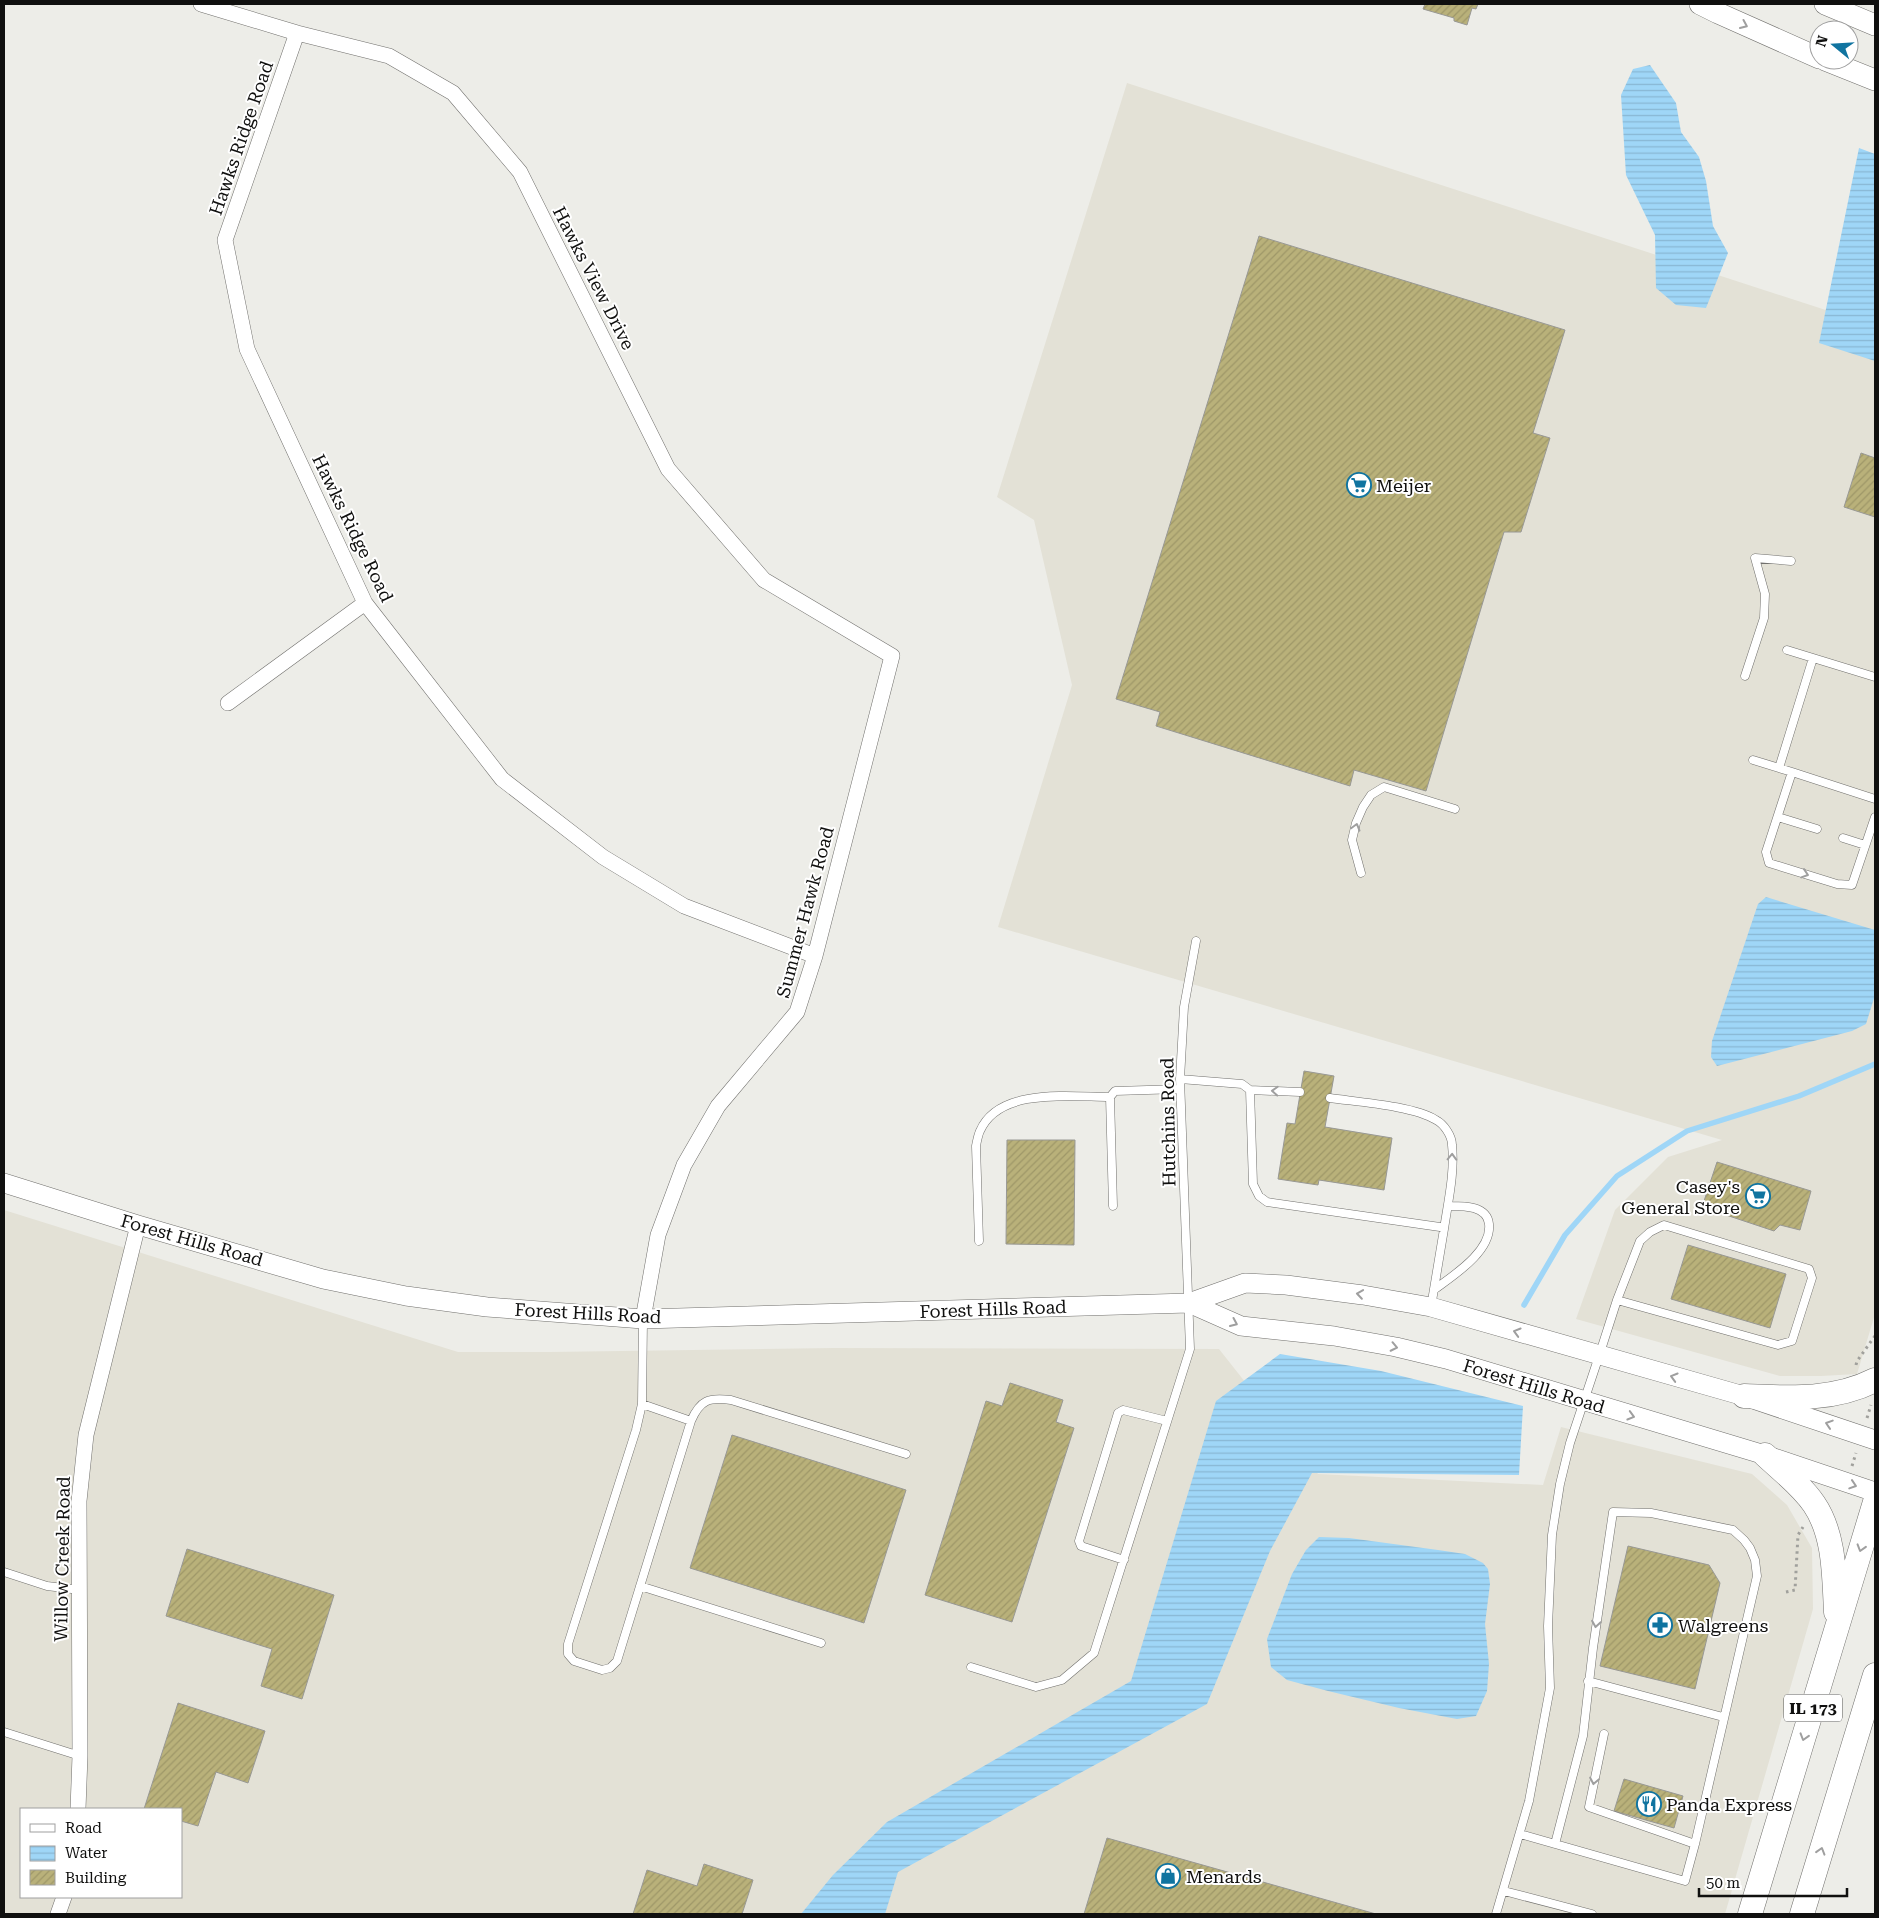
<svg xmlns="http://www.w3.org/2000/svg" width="1879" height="1918" viewBox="0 0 1879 1918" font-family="'Roboto Serif',serif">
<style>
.built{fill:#e3e1d6;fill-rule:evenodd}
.water{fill:url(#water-rules)}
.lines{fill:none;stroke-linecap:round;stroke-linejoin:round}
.stream{stroke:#9fd6f7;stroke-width:5.5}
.building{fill:url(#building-hatch);stroke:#989894}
.service-casing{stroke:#71706d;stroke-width:9}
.minor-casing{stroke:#71706d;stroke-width:16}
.tertiary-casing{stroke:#71706d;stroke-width:20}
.secondary-casing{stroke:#71706d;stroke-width:22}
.primary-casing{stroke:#71706d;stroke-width:25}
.path{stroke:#a0a09c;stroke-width:3;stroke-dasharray:2.5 4;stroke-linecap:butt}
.service{stroke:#fff;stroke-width:8}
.minor{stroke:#fff;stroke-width:15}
.tertiary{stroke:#fff;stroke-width:19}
.secondary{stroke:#fff;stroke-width:21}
.primary{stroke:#fff;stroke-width:24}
.oneway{stroke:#9f9f9f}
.labels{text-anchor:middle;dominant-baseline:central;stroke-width:4;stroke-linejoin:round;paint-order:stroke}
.shield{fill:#fff;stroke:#585857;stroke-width:1}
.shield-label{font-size:16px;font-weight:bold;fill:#10100f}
.street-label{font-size:18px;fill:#10100f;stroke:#fff}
.poi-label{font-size:18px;fill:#10100f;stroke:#fff;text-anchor:start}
</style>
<defs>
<pattern id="water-rules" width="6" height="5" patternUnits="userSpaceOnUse" patternTransform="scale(1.25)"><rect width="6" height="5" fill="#9fd6f7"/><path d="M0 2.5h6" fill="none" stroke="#88b7d3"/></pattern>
<pattern id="building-hatch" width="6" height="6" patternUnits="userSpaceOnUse" patternTransform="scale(1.25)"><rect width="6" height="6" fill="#b9b17a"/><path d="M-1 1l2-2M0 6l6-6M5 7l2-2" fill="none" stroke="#9e9768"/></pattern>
</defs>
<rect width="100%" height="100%" fill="#edede8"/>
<path class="built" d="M1127,83L1875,326V1314L1857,1374L1821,1376H1780L1576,1319L1615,1210L1668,1157L1722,1140L998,927L1072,685L1034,520L997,497Z
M4,1210L458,1352H550L834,1348L1219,1349L1318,1474L1543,1485L1561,1427L1752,1474L1787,1505L1812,1548L1813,1609L1725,1914H4ZM21,1809H181V1897H21Z"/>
<path class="water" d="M1650,65L1676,103L1681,132L1699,157L1706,181L1713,226L1728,253L1706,308L1676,305L1656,288L1655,235L1626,175L1621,95L1633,69Z
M1859,148L1875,154V361L1819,343Z
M1766,897L1875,930V995L1866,1024L1852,1031L1717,1066L1711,1057L1712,1041L1758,904Z
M1280,1354L1381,1371L1523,1406L1519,1475L1312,1473L1270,1551L1207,1704L898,1872L885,1914H801L833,1875L887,1822L1131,1681L1216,1401Z
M1319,1537L1349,1538L1438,1550L1465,1554L1483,1563L1488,1569L1490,1584L1485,1624L1489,1664L1487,1691L1476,1716L1457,1719L1399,1708L1328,1691L1287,1680L1271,1667L1267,1639L1292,1574L1306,1550Z"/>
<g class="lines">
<path class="stream" d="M1524,1305L1565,1235L1617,1176L1687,1131L1799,1096L1875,1064"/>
</g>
<path class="building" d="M1425,4H1478L1476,9L1472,8L1467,25L1454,21V18L1423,9Z
M1259,236L1565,330L1533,433L1550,438L1521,532H1504L1426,791L1354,770L1350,786L1156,726L1160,712L1116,699Z
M1861,453L1875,458V517L1844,507Z
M1304,1071L1334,1076L1325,1127L1392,1138L1384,1190L1319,1180L1318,1185L1278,1179L1287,1123L1295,1124Z
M1007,1140H1075L1074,1245L1006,1244Z
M1717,1162L1811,1191L1800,1230L1780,1225L1774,1231L1726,1215L1724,1208L1704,1201Z
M1688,1245L1786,1274L1770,1328L1671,1299Z
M1010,1383L1063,1400L1056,1422L1074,1428L1012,1622L925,1595L986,1401L1002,1406Z
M732,1435L906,1490L864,1623L690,1568Z
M1628,1546L1709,1565L1720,1583L1695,1689L1600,1666Z
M187,1549L334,1595L302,1699L261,1686L272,1649L166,1616Z
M178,1703L265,1731L248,1783L216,1772L198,1826L181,1821V1809H144Z
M1624,1779L1683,1796L1674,1828L1614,1811Z
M1107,1838L1376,1914H1084Z
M704,1864L753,1880L742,1914H633L647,1870L697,1886Z"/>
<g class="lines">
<defs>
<path id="service" d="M1787,650L1875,677
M1745,676L1764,618L1765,594L1755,558L1791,561
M1753,760L1792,772L1766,852L1769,863L1837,884L1852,885L1875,817
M1779,768L1813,658
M1792,772L1875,799
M1778,817L1817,829
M1843,838L1865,845
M1361,873L1352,840L1356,823L1363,807L1371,795L1384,787L1455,809
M1180,1079L1242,1084L1250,1090L1253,1184L1259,1196L1267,1202L1440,1227L1444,1229L1431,1307
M1250,1090L1300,1092
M1330,1098C1358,1102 1414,1106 1436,1120C1444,1124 1452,1136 1452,1145C1455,1172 1448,1202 1444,1229
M1113,1206L1110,1097L1115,1091L1180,1089
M979,1241L976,1146C977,1141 978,1135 980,1131C999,1087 1071,1097 1110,1097
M1435,1289C1454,1275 1492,1251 1489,1224C1487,1205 1462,1206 1448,1206
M643,1320L642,1404L636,1430L568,1644V1654L574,1661L602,1670L610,1668L617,1661L691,1421
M642,1404L691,1421C700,1400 709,1397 731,1400L906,1454
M1124,1560L1081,1546L1079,1541L1118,1413L1123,1410L1167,1421
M4,1572L47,1586L80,1590
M640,1586L821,1643
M971,1667L1036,1687L1062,1680L1094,1653L1190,1349L1180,1079L1184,1007L1196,941
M1588,1681L1723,1717
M4,1732L80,1756
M1604,1734L1589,1807L1695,1844
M1520,1834L1685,1881L1695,1844L1757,1576L1755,1560L1750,1548L1744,1540L1733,1530L1651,1513L1613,1512L1593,1648L1583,1736L1555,1844
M1504,1891L1592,1914
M1496,1914L1529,1801L1550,1688L1548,1626L1552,1535L1560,1484L1570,1443L1599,1356L1617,1300L1640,1241L1650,1232L1664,1225L1809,1269L1812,1278L1792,1341L1778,1345L1617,1300"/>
<path id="minor" d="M201,4L297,33L389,56L453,93L520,172L668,469L764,580L892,656L815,956L797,1012L718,1106L684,1165L658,1235L643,1319
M297,33L225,240L247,349L365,603L502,779L603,857L684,906L815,956
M228,703L365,603
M78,1809L80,1756L79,1501L86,1435L138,1225
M58,1914L64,1897"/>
<path id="tertiary" d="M4,1183L138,1225L323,1279L406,1296L487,1307L643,1319L1189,1303L1245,1283L1286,1285L1363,1295L1431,1307L1744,1396L1875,1440
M1189,1303L1241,1326L1334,1336L1396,1347L1446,1359L1765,1455L1875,1492"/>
<path id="secondary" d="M1700,4L1718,13L1819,58
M1825,4L1875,25
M1825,60L1875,80"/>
<path id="primary" d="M1744,1396C1789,1398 1834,1401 1875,1380
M1765,1455C1781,1470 1801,1485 1814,1504C1835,1535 1834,1576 1836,1612
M1750,1914L1875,1502
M1802,1914L1875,1675"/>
</defs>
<use href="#service" class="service-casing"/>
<use href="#minor" class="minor-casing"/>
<use href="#tertiary" class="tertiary-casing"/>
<use href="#secondary" class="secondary-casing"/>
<use href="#primary" class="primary-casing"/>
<path class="path" d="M1856,1365L1857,1361L1875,1336
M1867,1418L1871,1405
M1852,1466L1856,1453
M1786,1592L1795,1590L1798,1535L1803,1527"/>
<use href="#service" class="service"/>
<use href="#minor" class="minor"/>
<use href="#tertiary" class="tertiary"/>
<use href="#secondary" class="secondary"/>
<use href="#primary" class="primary"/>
</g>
<defs><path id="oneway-chevron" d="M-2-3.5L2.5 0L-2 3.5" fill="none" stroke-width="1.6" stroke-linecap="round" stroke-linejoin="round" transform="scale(1.25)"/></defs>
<g class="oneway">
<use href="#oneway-chevron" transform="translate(1744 25) rotate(24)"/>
<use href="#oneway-chevron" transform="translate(1356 827) rotate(-74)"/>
<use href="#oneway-chevron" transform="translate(1805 874) rotate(18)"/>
<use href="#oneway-chevron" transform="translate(1275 1091) rotate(-177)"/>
<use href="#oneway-chevron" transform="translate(1452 1157) rotate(-88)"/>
<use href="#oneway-chevron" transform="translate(1360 1294) rotate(-172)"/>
<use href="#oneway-chevron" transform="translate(1234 1323) rotate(24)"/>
<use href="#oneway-chevron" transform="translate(1517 1332) rotate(-164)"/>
<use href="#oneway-chevron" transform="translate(1394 1347) rotate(12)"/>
<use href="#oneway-chevron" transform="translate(1674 1377) rotate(-164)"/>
<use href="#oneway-chevron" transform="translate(1631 1416) rotate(16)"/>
<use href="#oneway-chevron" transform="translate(1829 1424) rotate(-162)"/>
<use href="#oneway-chevron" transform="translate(1853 1485) rotate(18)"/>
<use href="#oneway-chevron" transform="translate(1861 1548) rotate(107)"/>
<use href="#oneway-chevron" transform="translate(1596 1624) rotate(99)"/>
<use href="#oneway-chevron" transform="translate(1804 1737) rotate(107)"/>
<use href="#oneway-chevron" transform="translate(1594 1781) rotate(101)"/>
<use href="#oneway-chevron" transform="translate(1821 1851) rotate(-73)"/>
</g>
<defs>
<symbol id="supermarket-ring" viewBox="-11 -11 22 22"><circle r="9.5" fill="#fff" stroke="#1074a0" stroke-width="1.5"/><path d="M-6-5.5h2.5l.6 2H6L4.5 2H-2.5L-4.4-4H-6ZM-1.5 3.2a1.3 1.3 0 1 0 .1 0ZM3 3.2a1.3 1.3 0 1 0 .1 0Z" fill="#1074a0"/></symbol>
<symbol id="pharmacy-ring" viewBox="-11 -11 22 22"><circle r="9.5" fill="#fff" stroke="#1074a0" stroke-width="1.5"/><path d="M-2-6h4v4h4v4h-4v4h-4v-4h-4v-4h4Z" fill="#1074a0"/></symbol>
<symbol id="restaurant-ring" viewBox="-11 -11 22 22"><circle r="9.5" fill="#fff" stroke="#1074a0" stroke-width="1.5"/><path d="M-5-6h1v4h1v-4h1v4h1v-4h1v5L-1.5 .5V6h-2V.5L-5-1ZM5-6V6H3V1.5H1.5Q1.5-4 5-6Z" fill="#1074a0"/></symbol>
<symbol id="shop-ring" viewBox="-11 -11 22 22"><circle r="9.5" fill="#fff" stroke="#1074a0" stroke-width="1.5"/><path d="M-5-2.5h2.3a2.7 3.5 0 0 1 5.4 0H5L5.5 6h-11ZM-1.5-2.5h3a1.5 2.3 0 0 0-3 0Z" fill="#1074a0"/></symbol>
</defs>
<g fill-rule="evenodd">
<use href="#supermarket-ring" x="1345" y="471" width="28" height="28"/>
<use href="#supermarket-ring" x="1744" y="1182" width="28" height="28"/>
<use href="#pharmacy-ring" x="1646" y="1611" width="28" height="28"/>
<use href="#restaurant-ring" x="1635" y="1790" width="28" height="28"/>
<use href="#shop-ring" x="1154" y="1862" width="28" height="28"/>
</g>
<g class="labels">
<rect class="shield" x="1784" y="1694.5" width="58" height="27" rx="4"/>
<g class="shield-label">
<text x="1813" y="1708">IL 173</text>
</g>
<g class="street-label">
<text transform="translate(241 138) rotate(-71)">Hawks Ridge Road</text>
<text transform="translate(594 278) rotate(63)">Hawks View Drive</text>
<text transform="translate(353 528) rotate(64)">Hawks Ridge Road</text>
<text transform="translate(805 912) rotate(-75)">Summer Hawk Road</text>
<text transform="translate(1168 1122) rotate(-91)">Hutchins Road</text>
<text transform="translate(192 1240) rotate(16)">Forest Hills Road</text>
<text transform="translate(993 1309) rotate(-2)">Forest Hills Road</text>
<text transform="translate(588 1313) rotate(3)">Forest Hills Road</text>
<text transform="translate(1534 1386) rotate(17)">Forest Hills Road</text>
<text transform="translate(62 1559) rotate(-89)">Willow Creek Road</text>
</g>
<g class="poi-label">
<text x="1376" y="485">Meijer</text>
<text x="1740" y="1186" text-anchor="end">Casey's<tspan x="1740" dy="21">General Store</tspan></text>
<text x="1678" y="1625">Walgreens</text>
<text x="1666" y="1804">Panda Express</text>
<text x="1186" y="1876">Menards</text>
</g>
</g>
<rect width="1879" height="1918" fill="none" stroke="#10100f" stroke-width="10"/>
<rect x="20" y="1808" width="162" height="90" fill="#ffffff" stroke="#9f9f9f"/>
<rect x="30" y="1824" width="25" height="8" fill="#ffffff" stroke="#9f9f9f"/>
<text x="65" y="1833" font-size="15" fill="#10100f">Road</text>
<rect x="30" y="1846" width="25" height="15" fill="url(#water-rules)" stroke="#9f9f9f"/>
<text x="65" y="1858" font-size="15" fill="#10100f">Water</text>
<rect x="30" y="1870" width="25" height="15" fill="url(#building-hatch)" stroke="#9f9f9f"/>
<text x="65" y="1883" font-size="15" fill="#10100f">Building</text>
<g transform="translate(1834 45) rotate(288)"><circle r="24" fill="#ffffff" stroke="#9f9f9f"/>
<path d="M0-4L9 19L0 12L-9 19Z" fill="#1074a0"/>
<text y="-8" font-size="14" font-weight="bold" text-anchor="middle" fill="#10100f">N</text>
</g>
<path d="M1699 1888v8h148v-8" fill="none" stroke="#10100f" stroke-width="2.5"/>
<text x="1706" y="1888" font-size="15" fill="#10100f" stroke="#ffffff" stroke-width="4" paint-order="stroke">50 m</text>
</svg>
